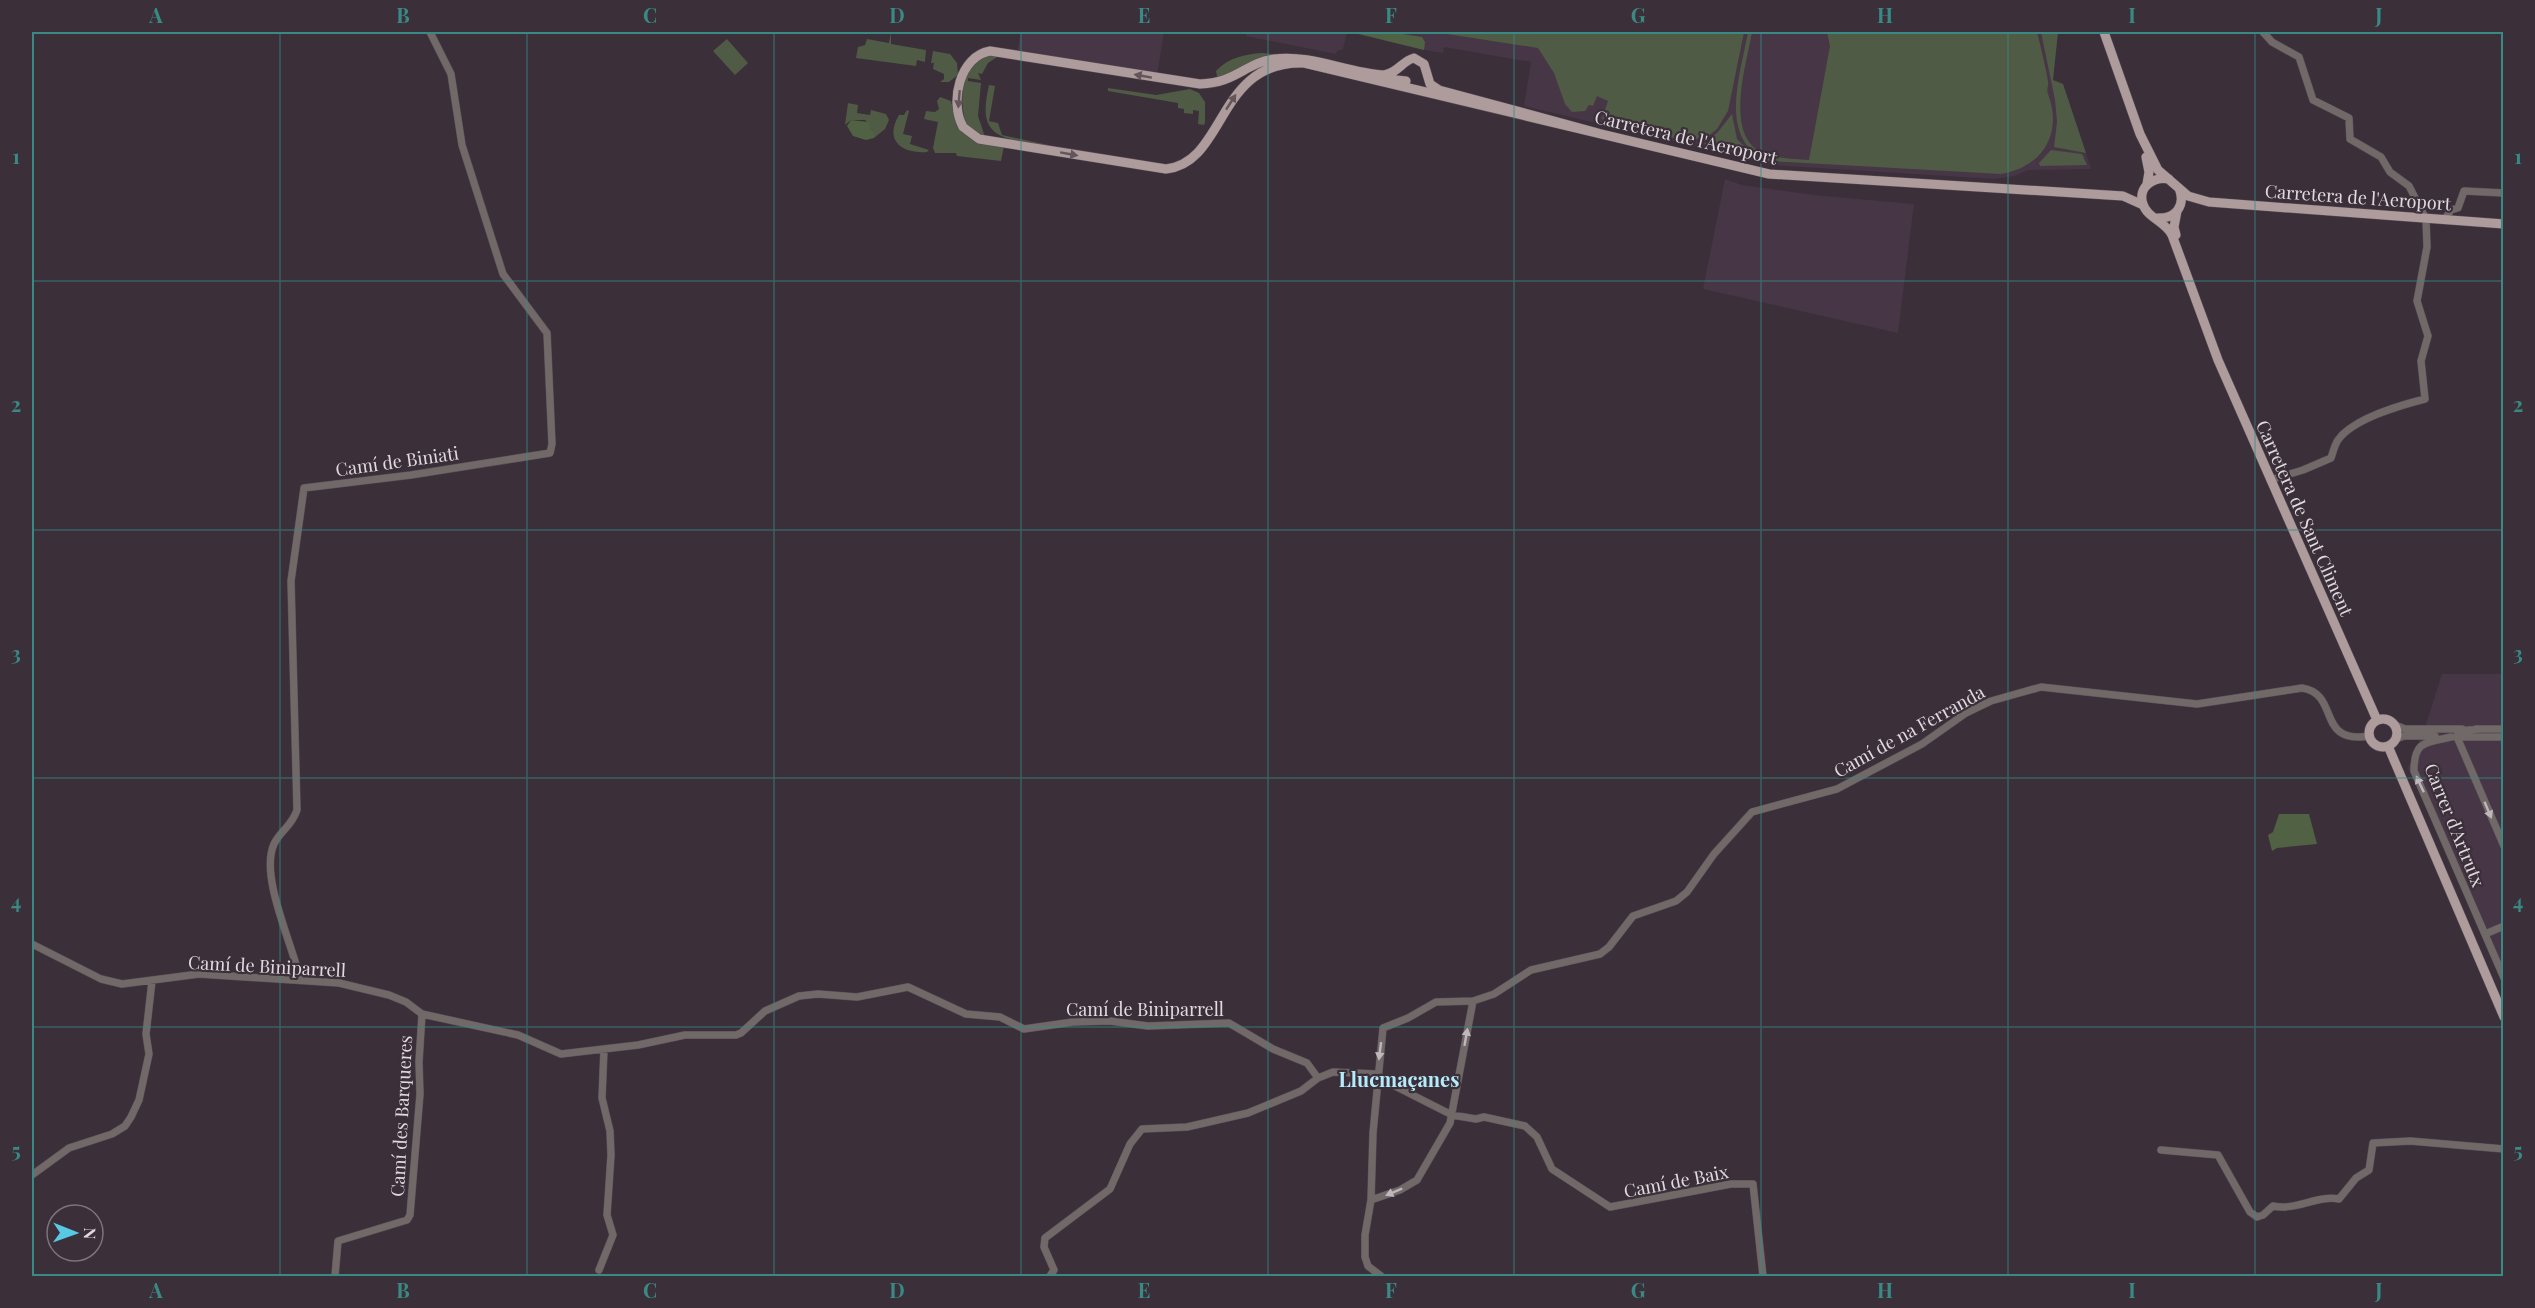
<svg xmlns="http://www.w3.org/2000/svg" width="2535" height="1308" viewBox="0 0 2535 1308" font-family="'Playfair Display',serif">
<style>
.built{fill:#473645}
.green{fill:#4f5b45}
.forest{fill:#516143}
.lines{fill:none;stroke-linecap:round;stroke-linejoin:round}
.minor-casing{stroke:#594e57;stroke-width:8}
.major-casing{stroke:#594e57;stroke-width:10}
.minor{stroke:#716868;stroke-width:7}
.major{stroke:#ad9c9b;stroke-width:9}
.oneway{fill:#63555b}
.oneway2{fill:#bfb7bb}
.grid{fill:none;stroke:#398a85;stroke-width:1.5;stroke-opacity:0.55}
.labels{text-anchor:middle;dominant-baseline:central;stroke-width:4.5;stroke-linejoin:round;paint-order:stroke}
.street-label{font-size:18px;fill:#e0d9df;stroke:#3b2f39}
.neighbourhood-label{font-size:20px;font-weight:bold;fill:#b5ecfc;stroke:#3b2f39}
.neatline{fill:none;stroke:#398a85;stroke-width:2}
.grid-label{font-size:20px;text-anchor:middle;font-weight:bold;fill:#398a85}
</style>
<rect width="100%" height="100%" fill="#3b2f39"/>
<path class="built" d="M1021,32H1164L1156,82L1016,57Z
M1247,32H2058L2053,80L2063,84L2091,169L2028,170L2014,176L1995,179L1772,165L1524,106L1531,62L1444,47L1443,53L1424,50L1347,32L1343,49L1337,51L1336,54L1246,36Z
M1725,179L1742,185L1814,195L1914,204L1898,333L1703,289Z
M2442,674H2503V982L2408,768L2426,724Z"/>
<path class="green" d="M891,32V44L926,50L925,62L917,60L916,66L856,58L858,47L865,45L867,39L889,43Z
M1434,32H1744L1728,111L1717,129L1707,137L1685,141L1602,119L1608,101L1597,96L1593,106L1589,105L1585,111L1572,112L1565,104L1554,73L1538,48Z
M1748,32H1752C1747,63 1723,136 1763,153C1776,158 1795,159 1809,160L1830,46L1827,32H2037C2041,48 2045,64 2048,81C2049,86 2046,89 2048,94C2063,133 2043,167 2001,174L1769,161C1716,141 1741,73 1748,32Z
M2041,32H2058L2053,80L2063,84L2086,153L2054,147L2057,122L2055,100Z
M727,39L748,63L735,75L713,51Z
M933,51L950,54L957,63L958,75L949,82H940L944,79V74L933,69L934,63H931Z
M1262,53L1280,55L1218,81L1216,71C1228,58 1245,54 1262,53Z
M990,55H1000L988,63L982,74L978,73L981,80L968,78V81L981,83L978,116L985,137L966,125C961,106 959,80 973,64C976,60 984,57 990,55Z
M989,85L995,86L989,121L998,123L1002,135L1048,145C1039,146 1028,143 1019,141C983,135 982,117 989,85Z
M1108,88L1156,95L1190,89L1199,93L1205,102V122L1204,125L1198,124L1199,111L1193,110V114L1184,113V109L1178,108V103L1108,91Z
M940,97L951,101L957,126L963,133L977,141L1004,146L1001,161L957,156L956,153H935L933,148L938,122L924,119L926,111L935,112L939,109L937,101Z
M848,103L858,105L857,113L870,115L871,110L886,114L889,120L885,129L874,138L872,129L865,120H851L845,125Z
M907,110L909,111L903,134L912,136L910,144L929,150L927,152C901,154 884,140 899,115H904Z
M1732,114L1737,139L1753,155L1751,157L1704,144L1718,132Z
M2051,150L2082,154L2087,165L2040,166L2039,163Z"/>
<path class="forest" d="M1351,32H1390L1422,37L1425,42L1424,50Z
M851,120L868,122L874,133V138L866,140L853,136L847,126Z
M2279,814H2309L2317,844L2277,848L2272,851L2268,835L2273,832Z"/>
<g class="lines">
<defs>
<path id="minor" d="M2263,32L2272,42L2299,57L2313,100L2349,118L2350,139L2381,157L2390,172L2409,186L2426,219L2427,247L2417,301L2428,336L2421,361L2425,399C2401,405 2353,419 2338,440C2335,444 2333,452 2331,458L2303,470L2270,480
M2444,220L2451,210L2458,208L2464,191L2504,193
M2395,725L2405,729H2462
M2476,729H2504
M2480,729L2458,731L2457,737L2504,846
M2451,737C2426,743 2414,740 2414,771L2504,978
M2455,737H2504
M2396,739L2404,736H2435
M2485,934L2504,926
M32,944L101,979L122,984L199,974L339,983L389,995L406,1002L422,1014L518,1035L561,1054L638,1045L685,1035H736L741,1033L765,1011L799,996L818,994L857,997L908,987L966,1014L1000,1017L1024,1029L1073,1022L1110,1021L1148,1026L1229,1023L1273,1049L1307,1063L1318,1078
M300,980C294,947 259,877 274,844C280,831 292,826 297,810L291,581L304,488L411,475L550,453L552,444L547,333L503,274L462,145L451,74L430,32
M1377,1077L1452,1115L1476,1119L1484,1117L1525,1126L1537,1137L1552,1169L1610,1207L1731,1184H1753L1763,1276
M2161,1150L2218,1155L2250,1212L2257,1217L2263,1215L2273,1206C2296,1211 2317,1195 2339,1199L2356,1178L2369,1170L2373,1143L2410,1141L2504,1149
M32,1175L69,1148L112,1134L125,1126L131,1117L139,1100L149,1054L146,1034L152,981
M1371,1200L1400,1190L1417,1180L1450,1123L1473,1001
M599,1270L613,1235L607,1215L611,1155L610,1131L602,1098L604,1049
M335,1276L338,1241L407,1220L410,1215L420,1094L419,1062L422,1014
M1050,1276L1054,1270L1044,1247L1045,1238L1110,1189L1130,1144L1142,1129L1187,1127L1248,1113L1301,1091L1318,1078L1333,1072L1377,1074
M1381,1276L1368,1266L1365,1257V1235L1371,1200L1373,1133L1383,1028L1408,1018L1436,1002L1473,1001L1494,994L1531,970L1600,954L1609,947L1633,916L1676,901L1687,892L1714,854L1752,812L1837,789L1922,744L1966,713L1991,701L2041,687L2197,704L2302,688C2341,694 2315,745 2370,736"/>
<path id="major" d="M2104,32L2140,134L2158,170L2188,196L2209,202L2504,224
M1386,79L1406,81
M1598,133L1439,90L1430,84L1424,64L1414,58C1402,61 1398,73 1384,75C1347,73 1311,54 1274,59C1245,63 1236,83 1200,84L990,51C960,56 949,102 963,127L979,139L1166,169C1227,162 1216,60 1304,63L1769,174L2123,196L2143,205
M2146,157L2149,172L2147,184
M2169,179C2154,176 2137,187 2143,204C2147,218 2165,221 2172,235L2218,360L2377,720
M2158,218C2176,219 2186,205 2179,188
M2176,235L2174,227L2177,211
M2369 733a14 14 0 1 1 28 0a14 14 0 1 1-28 0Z
M2388,746L2504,1017"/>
</defs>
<use href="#minor" class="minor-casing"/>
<use href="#major" class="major-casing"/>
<use href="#minor" class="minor"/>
<use href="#major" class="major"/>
</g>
<defs><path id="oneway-solid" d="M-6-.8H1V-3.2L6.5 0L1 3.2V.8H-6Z" transform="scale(1.5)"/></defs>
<g class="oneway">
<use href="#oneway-solid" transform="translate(1143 76) rotate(-170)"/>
<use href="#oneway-solid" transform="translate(959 99) rotate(95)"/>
<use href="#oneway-solid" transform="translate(1231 102) rotate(-57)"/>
<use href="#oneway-solid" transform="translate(1069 154) rotate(10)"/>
</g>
<g class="oneway2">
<use href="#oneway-solid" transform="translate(2420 784) rotate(-115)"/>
<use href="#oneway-solid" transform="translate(2488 810) rotate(67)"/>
<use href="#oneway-solid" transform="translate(1466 1037) rotate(-80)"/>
<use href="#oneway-solid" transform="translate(1380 1051) rotate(97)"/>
<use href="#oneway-solid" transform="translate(1394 1192) rotate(157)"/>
</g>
<path class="grid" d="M280,32V1276M527,32V1276M774,32V1276M1021,32V1276M1268,32V1276M1514,32V1276M1761,32V1276M2008,32V1276M2255,32V1276M32,281H2504M32,530H2504M32,778H2504M32,1027H2504"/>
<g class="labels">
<g class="street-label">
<text transform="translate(1686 137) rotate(13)">Carretera de l'Aeroport</text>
<text transform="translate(2358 197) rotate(4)">Carretera de l'Aeroport</text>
<text transform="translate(397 461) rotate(-8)">Camí de Biniati</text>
<text transform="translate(2305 518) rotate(66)">Carretera de Sant Climent</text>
<text transform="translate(1909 731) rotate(-29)">Camí de na Ferranda</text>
<text transform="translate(2455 825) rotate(68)">Carrer d'Artrutx</text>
<text transform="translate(267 966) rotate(3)">Camí de Biniparrell</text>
<text x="1145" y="1009">Camí de Biniparrell</text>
<text transform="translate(401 1116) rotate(-87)">Camí des Barqueres</text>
<text transform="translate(1676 1181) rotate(-11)">Camí de Baix</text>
</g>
<g class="neighbourhood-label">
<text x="1399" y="1078">Llucmaçanes</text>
</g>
</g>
<rect width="2535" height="1308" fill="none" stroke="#3b2f39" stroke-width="66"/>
<g transform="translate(75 1233) rotate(91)"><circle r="28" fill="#3b2f39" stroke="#7d737b" stroke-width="1.5"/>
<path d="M0-4.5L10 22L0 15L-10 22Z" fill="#58c9e4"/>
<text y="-9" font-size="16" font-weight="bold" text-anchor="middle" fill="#e0d9df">N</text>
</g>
<rect x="33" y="33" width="2469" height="1242" class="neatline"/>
<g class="grid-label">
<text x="156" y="23">A</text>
<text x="403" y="23">B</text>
<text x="650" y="23">C</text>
<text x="897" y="23">D</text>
<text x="1144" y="23">E</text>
<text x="1391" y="23">F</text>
<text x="1638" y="23">G</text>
<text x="1885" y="23">H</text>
<text x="2132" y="23">I</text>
<text x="2379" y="23">J</text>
<text x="16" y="164">1</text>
<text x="2518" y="164">1</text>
<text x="16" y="412">2</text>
<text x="2518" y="412">2</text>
<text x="16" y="661">3</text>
<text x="2518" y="661">3</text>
<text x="16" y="909">4</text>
<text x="2518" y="909">4</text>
<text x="16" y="1158">5</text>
<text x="2518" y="1158">5</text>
<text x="156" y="1298">A</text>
<text x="403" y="1298">B</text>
<text x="650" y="1298">C</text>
<text x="897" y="1298">D</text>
<text x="1144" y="1298">E</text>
<text x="1391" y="1298">F</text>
<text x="1638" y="1298">G</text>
<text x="1885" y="1298">H</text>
<text x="2132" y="1298">I</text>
<text x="2379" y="1298">J</text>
</g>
</svg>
